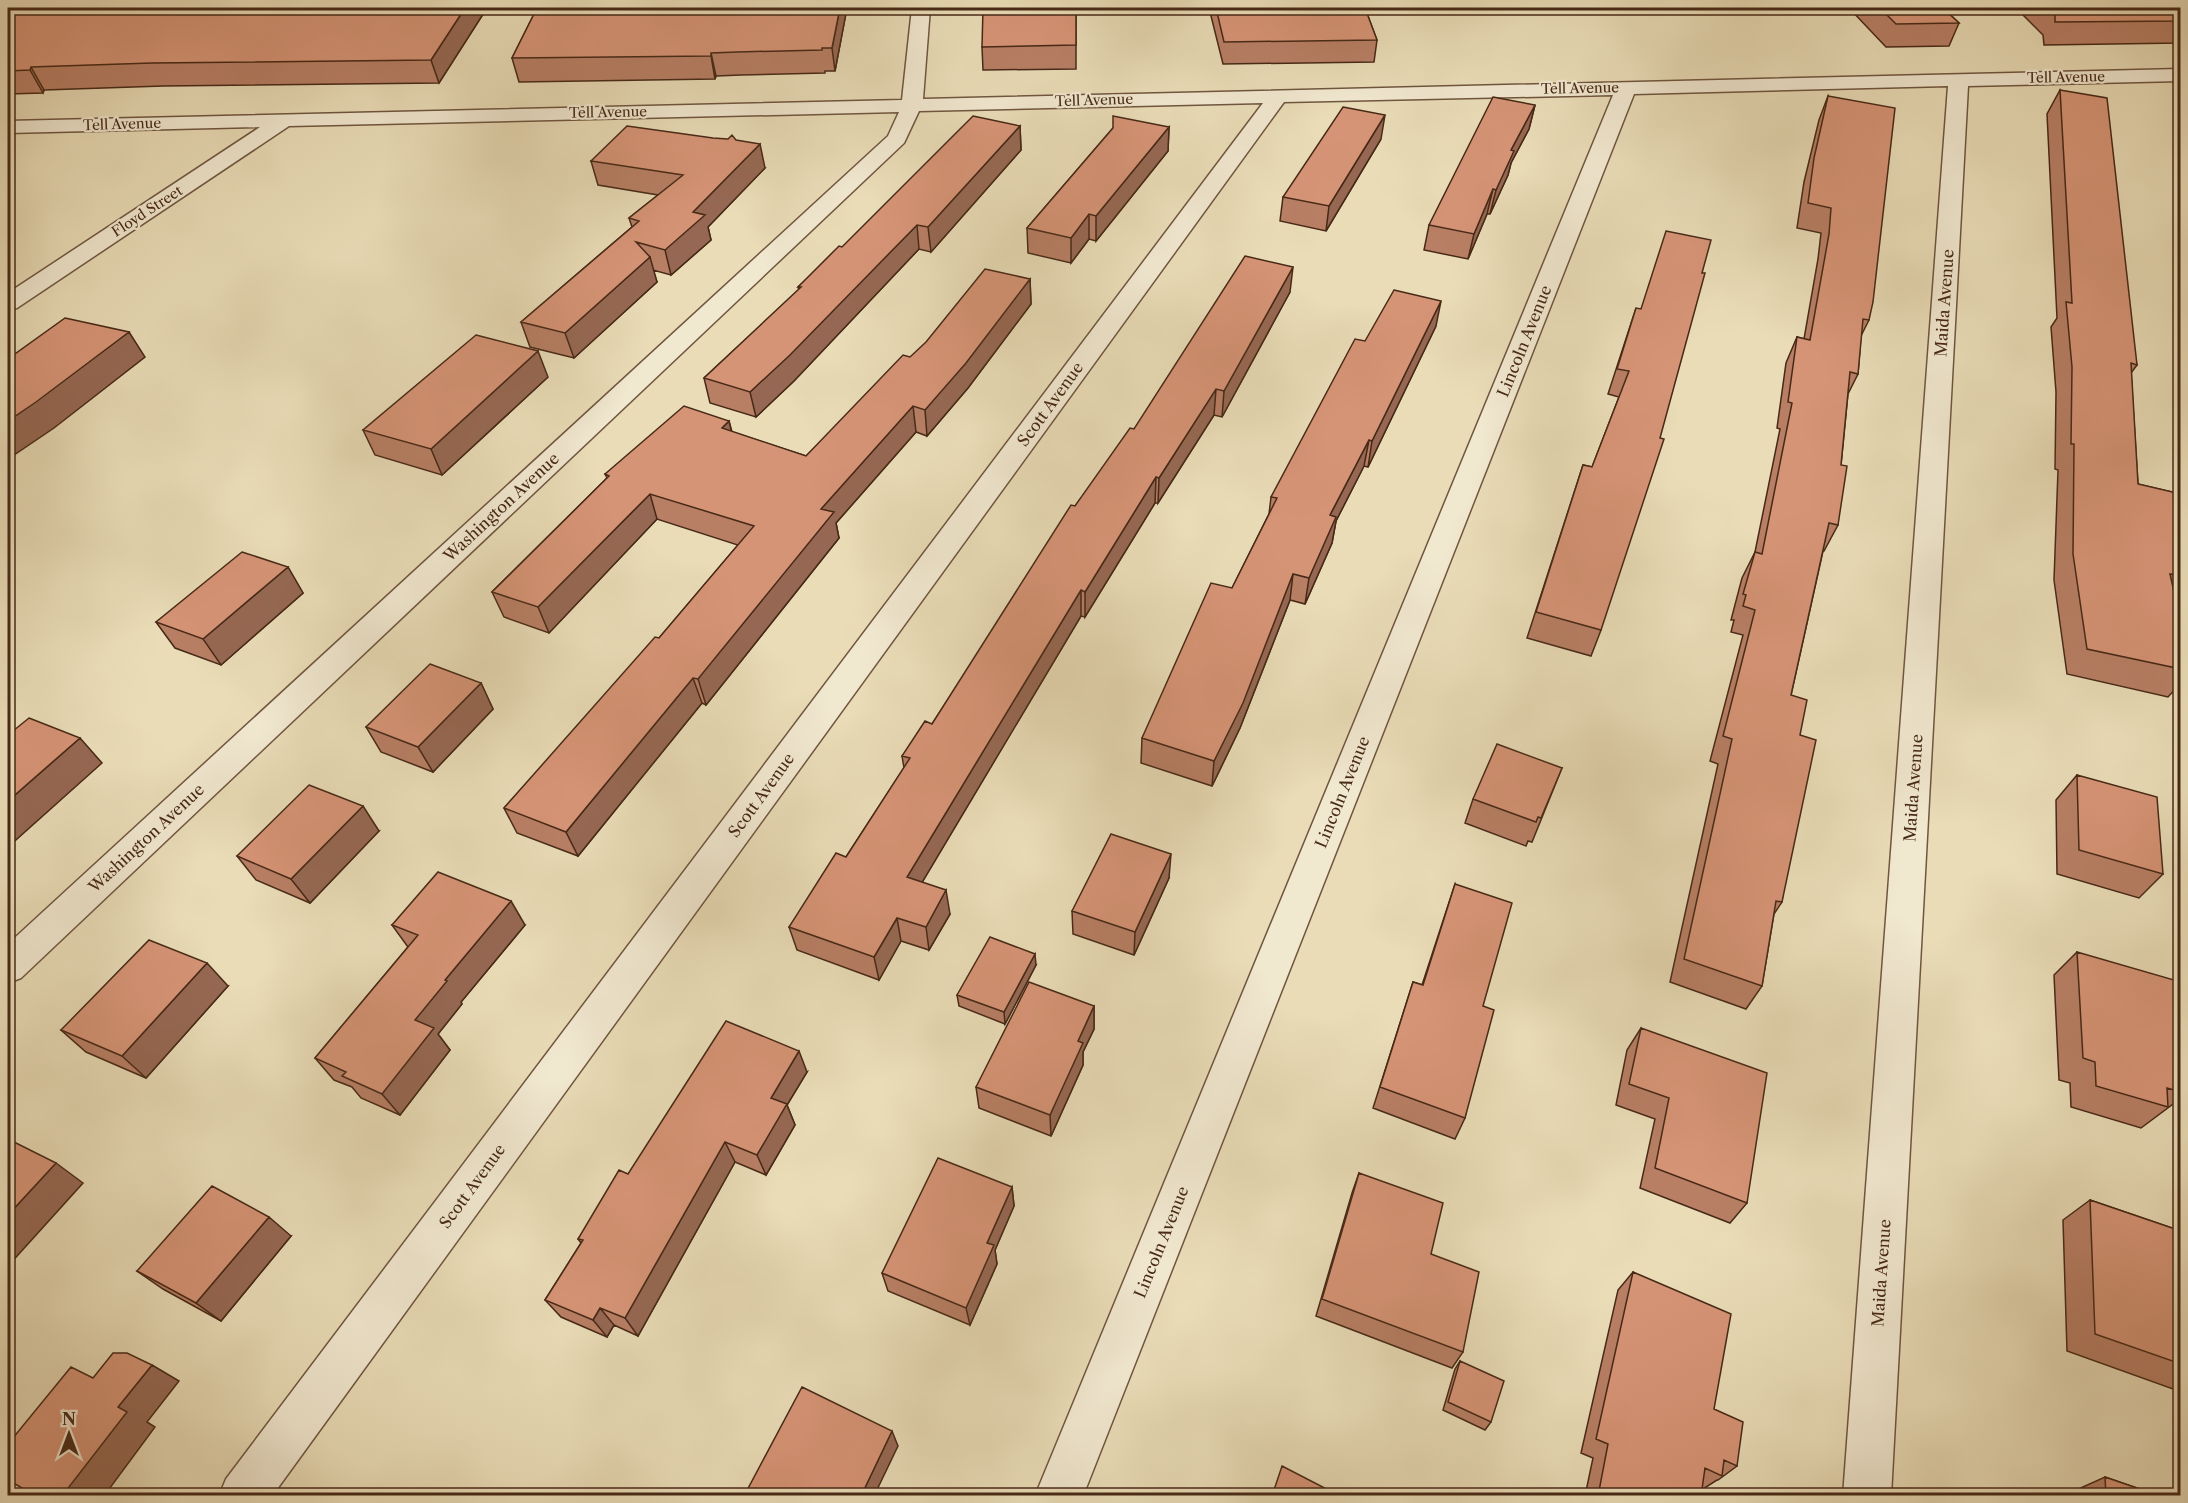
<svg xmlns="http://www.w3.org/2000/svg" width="2188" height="1503" viewBox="0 0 2188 1503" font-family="'Libre Caslon Text',serif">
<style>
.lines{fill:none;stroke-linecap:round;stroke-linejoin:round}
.minor-casing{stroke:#70563f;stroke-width:3}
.minor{fill:#f1e8d0;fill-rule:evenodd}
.wall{fill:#b87f65;stroke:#472917;stroke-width:1.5}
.shaded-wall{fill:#966853;stroke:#472917;stroke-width:1.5}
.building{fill:#d69476;stroke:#472917;stroke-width:1.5}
.labels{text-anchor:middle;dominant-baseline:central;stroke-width:4.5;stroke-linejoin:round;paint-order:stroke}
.far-street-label{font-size:14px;fill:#472917;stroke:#f1e8d0}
.street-label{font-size:16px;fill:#472917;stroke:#f1e8d0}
</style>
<rect width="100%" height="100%" fill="#e9dcb7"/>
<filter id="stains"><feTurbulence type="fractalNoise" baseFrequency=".00333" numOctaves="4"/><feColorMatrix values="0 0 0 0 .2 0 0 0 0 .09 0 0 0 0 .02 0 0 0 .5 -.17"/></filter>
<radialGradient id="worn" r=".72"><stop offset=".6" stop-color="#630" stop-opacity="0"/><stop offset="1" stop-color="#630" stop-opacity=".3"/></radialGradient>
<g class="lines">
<defs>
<path id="minor" d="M912,8H930L923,99L2180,69V81L1968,86L1891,1496H1843L1948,86L1634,94L1083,1496H1035L1613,95L1284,102L272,1496H219L226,1479L1263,103L919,111L904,143L21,978L8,983V944L888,136L899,112L289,126L17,308L8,310V293L260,127L8,133V121L902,100Z"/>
</defs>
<use href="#minor" class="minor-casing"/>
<use href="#minor" class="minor"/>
</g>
<path class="wall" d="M8,8H487L439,83L163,86L44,90L43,93L8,94Z
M537,8H847L835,71H825V73L741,75L716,76L715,79L519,82L512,58Z
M1076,8V69L983,70L982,47Z
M1209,8H1365L1377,40L1374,62L1223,64Z
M1849,8H1943L1959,23L1949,46L1886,47Z
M2016,8H2181V43L2044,45L2043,35Z
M2060,90L2137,365L2131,373L2138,484L2181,494V607L2177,606L2181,623V683L2168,697L2067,674L2054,580L2058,470L2055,469L2056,392L2051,327L2057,318L2047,114Z
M1828,96L1869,320L1861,336L1858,374L1848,394L1841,465L1838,525L1824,551H1823L1791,695L1800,735L1782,902L1774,914L1762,986L1746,1009L1670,982L1718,764L1710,761L1743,635L1731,632L1734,620H1731L1742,578L1755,552L1780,429L1777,428L1786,363L1797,337L1804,339L1818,259L1821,233L1797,228L1804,182L1819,120Z
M1535,105L1529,129L1511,163L1508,175L1490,214H1487L1468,259L1424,250L1429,225Z
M1020,126L1021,150L931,252L919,249L794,381L756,417L710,403L704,378L799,290L798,287L842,247Z
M1169,127L1168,151L1096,241L1089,239L1071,263L1028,253L1027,228L1113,128Z
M1381,139L1326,231L1280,221L1283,197Z
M591,161L765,168L708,227L711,240L671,275L653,270L657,282L574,358L530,347L521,322L632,227L629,218L658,195L598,185Z
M1030,279L1031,304L968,388L927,436L916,432L836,523L839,538L706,705L702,703L578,856L517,833L504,808L659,638L738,545L657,519L549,633L504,617L492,592L607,478L605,474L729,421L732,432L806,456L910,357Z
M1290,292L1222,417L1214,415L1158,503H1155L1085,617L1081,616L922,882L950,914L929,950L901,941L879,980L797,950L789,927L846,857L904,768L902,756L932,724L1075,506L1134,429Z
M1636,308L1601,630L1591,656L1527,638L1583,465L1592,467L1619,397L1608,394Z
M1436,326L1368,467L1364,466L1336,521L1332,543L1305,604L1290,600L1240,728L1212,786L1141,763L1142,738L1232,588L1269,514L1271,497Z
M548,377L442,475L375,455L363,430Z
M288,567L303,593L221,665L175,648L156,622Z
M481,683L493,709L433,772L381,752L366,727Z
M1562,768L1532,842L1528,841L1526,846L1465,823L1473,799Z
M2077,775L2163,874L2139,898L2057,874L2056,800Z
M379,831L310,903L256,880L237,856Z
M1169,878L1134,955L1073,934L1072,911Z
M1455,884L1483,1006L1465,1118L1455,1139L1373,1108L1413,982L1422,985Z
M392,925H525L461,1002L462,1004L438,1034L450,1050L400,1115L361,1098L352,1087L334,1080L315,1058L408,947Z
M2077,952L2181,1041V1098L2141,1128L2071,1107L2070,1083L2059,1080L2054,975Z
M1036,965L1005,1024L959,1006L957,995Z
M228,986L146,1078L86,1052L61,1030Z
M1094,1006V1029L1083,1052V1065L1051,1136L979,1108L976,1087Z
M1641,1028L1747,1203L1730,1223L1640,1188L1655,1119L1616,1105L1627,1050Z
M807,1072L787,1105L795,1125L766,1175L735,1162L638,1336L614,1325L607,1337L561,1317L545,1300L581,1243L578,1239L628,1174Z
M1359,1173L1431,1254L1463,1352L1452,1368L1316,1316L1352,1193Z
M1012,1187L1014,1206L995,1250L997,1264L970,1325L888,1291L882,1273Z
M2090,1200L2181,1231V1386L2173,1389L2067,1351L2063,1220Z
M291,1236L221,1321L163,1289L137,1271Z
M1633,1272L1714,1409L1737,1466L1718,1480H1717L1703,1489H1702L1701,1496H1585L1593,1458L1581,1453L1618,1290Z
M1460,1361L1491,1422L1485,1430L1443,1410L1455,1369Z
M2105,1477L2160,1496H2075L2074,1491Z"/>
<path class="shaded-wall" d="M465,8H487L439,83L431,60Z
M840,8H847L835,71L832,48Z
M711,53L716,76L715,79L711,56Z
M31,67L44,90L43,93L30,70Z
M1535,105L1529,129L1511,163L1508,175L1490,214L1496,190L1511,150Z
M1385,115L1381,139L1326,231L1329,206Z
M1020,126L1021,150L931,252L928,227Z
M1169,127L1168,151L1096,241V216Z
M760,144L765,168L708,227L711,240L671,275L665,250L693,212Z
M1493,189L1487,214L1468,259L1474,234Z
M1089,214V239L1071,263V238Z
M917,225L919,249L794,381L756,417L750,392Z
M650,257L657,282L574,358L565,333Z
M1293,267L1290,292L1222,417L1224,391Z
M1030,279L1031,304L968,388L927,436L925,410Z
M1441,301L1436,326L1368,467L1372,441Z
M129,332L145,357L54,428L8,459V421Z
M538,351L548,377L442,475L431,449Z
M1216,389L1214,415L1158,503L1159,478Z
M913,406L916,432L836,523L839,538L706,705L698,679L821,509Z
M729,421L735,447L722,428Z
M1369,440L1364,466L1336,521L1332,543L1305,604L1309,578L1330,515Z
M1156,477L1155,503L1085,617V592Z
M650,494L657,519L549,633L538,607Z
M288,567L303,593L221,665L203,639Z
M1293,574L1290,600L1240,728L1212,786L1214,761Z
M1081,590V616L911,901L907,877Z
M693,678L702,703L578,856L566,832Z
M481,683L493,709L433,772L418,747Z
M80,738L102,763L8,847V801Z
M363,806L379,831L310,903L291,879Z
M1171,854L1169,878L1134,955L1135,932Z
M946,890L950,914L929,950L926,927Z
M511,901L525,925L461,1002L462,1004L438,1034L450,1050L400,1115L382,1094L415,1020L445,980Z
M897,918L901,941L879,980L874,957Z
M1035,954L1036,965L1005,1024L1004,1012Z
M207,963L228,986L146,1078L122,1056Z
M1094,1006V1029L1083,1052V1065L1051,1136L1050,1115L1078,1041Z
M799,1051L807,1072L787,1105L795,1125L766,1175L757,1155L771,1098Z
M725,1142L735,1162L638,1336L625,1318Z
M56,1163L83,1183L8,1266V1215Z
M1012,1187L1014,1206L995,1250L997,1264L970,1325L966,1308L987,1243Z
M269,1217L291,1236L221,1321L196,1303Z
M600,1308L614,1325L607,1337L593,1320Z
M152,1365L179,1381L147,1422L155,1427L104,1496H62L118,1407Z
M892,1431L898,1446L874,1496H861Z"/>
<path class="building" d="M8,8H465L431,60L152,63L31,67L30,70L8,71Z
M537,8H840L832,48H822V50L737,52L711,53V56L512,58Z
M983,8H1076V45L982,47Z
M1216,8H1365L1377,40L1224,42Z
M1880,8H1943L1959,23L1896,24Z
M2050,8H2181V21L2055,22V12Z
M2060,90L2107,98L2137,365L2131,363L2138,484L2181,494V576L2170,574L2181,623V669L2087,649L2073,554L2074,444H2071L2072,367L2066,302L2072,303Z
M1828,96L1895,108L1873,302L1869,320L1863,319L1858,374L1850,372L1841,465L1847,466L1838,525L1829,523L1791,695L1807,700L1800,735L1816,740L1782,902L1776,901L1762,986L1684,959L1732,739L1723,736L1755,610L1743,606L1746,595L1743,594L1755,552L1762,554L1792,403L1788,402L1797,337L1810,340L1829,234L1831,208L1808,203L1814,158Z
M1493,97L1535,105L1511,150L1514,151L1496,190L1493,189L1474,234L1429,225Z
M1343,107L1385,115L1329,206L1283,197Z
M973,116L1020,126L928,227L917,225L790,355L750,392L704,378L801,287H798L839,246L842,247Z
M1113,116L1169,127L1096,216L1089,214L1071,238L1027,228L1113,128Z
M627,126L713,138L728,139L732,135L736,140L760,144L693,212L705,215L665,250L636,242L650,257L565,333L521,322L639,221L629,218L683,175L591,161Z
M1666,231L1711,240L1702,273H1705L1660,438L1664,439L1601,630L1536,612L1583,465L1592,467L1629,371L1617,369L1636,308L1641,309Z
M1245,256L1293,267L1224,391L1216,389L1159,478L1156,477L1085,592L1081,590L907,877L946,890L926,927L897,918L874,957L789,927L836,853L846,857L910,758L902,756L925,721L932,724L1071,505L1075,506L1130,428L1134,429Z
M985,269L1030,279L966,363L925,410L913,406L821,509L834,512L698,679L693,678L566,832L504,808L655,637L659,638L754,526L650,494L538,607L492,592L609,476L605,474L684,406L729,421L722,428L806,456L903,355L910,357L926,342Z
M1394,290L1441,301L1372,441L1369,440L1330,515L1336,517L1309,578L1293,574L1243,703L1214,761L1142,738L1211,583L1232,588L1277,498L1271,497L1355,339L1365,341Z
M65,318L129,332L36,402L8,421V359Z
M476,335L538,351L431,449L363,430Z
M242,552L288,567L203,639L156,622Z
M430,664L481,683L418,747L366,727Z
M29,718L80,738L8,801V735Z
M1497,744L1562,768L1541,818L1538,817L1536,822L1473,799Z
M2077,775L2157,797L2163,874L2079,850Z
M309,785L363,806L291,879L237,856Z
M1111,834L1171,854L1135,932L1072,911Z
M438,872L511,901L445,980L447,981L415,1020L434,1028L382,1094L342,1076L346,1072L315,1058L418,935L392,925Z
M1455,884L1512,903L1483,1006L1494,1010L1465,1118L1380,1087L1413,982L1423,985Z
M990,937L1035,954L1004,1012L957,995Z
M149,940L207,963L122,1056L61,1030Z
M2077,952L2174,980L2181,1041V1092L2167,1088L2168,1107L2096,1086L2095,1062L2083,1058Z
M1029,982L1094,1006L1078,1041L1083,1043L1050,1115L976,1087Z
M726,1021L799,1051L771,1098L787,1104L757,1155L725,1142L625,1318L600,1308L593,1320L545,1300L583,1240L578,1239L619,1170L628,1174Z
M1641,1028L1767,1073L1747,1203L1655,1168L1669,1098L1629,1084Z
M8,1139L56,1163L8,1215Z
M938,1158L1012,1187L987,1243L994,1245L966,1308L882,1273Z
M1359,1173L1443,1203L1431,1254L1479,1272L1463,1352L1322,1299Z
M212,1186L269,1217L196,1303L137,1271Z
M2090,1200L2181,1231V1364L2095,1334Z
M1633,1272L1731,1314L1714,1409L1743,1422L1737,1466L1724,1460L1722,1476L1705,1468L1701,1496H1598L1608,1444L1596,1439Z
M113,1353H127L152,1365L118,1407L127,1412L62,1496H36L8,1480V1444L71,1367L93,1378Z
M1460,1361L1504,1381L1491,1422L1448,1402Z
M802,1387L892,1431L861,1496H744Z
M1282,1466L1340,1496H1272Z
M2105,1477L2160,1496H2106Z"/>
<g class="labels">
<g class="far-street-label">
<text transform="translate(2066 77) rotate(-1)">Tell Avenue</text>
<text transform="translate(1580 88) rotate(-1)">Tell Avenue</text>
<text transform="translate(1094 100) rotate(-2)">Tell Avenue</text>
<text transform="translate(608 112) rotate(-1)">Tell Avenue</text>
<text transform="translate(122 124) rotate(-2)">Tell Avenue</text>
<text transform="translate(147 211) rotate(-33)">Floyd Street</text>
</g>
<g class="street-label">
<text transform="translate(1944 303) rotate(-86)">Maida Avenue</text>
<text transform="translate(1524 341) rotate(-68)">Lincoln Avenue</text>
<text transform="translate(1050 404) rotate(-54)">Scott Avenue</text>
<text transform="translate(501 507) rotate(-43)">Washington Avenue</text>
<text transform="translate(1913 788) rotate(-86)">Maida Avenue</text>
<text transform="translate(1342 792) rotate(-68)">Lincoln Avenue</text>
<text transform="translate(761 795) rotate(-54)">Scott Avenue</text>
<text transform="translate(146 838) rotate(-43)">Washington Avenue</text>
<text transform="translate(472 1186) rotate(-54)">Scott Avenue</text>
<text transform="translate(1161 1242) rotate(-68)">Lincoln Avenue</text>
<text transform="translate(1881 1273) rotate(-86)">Maida Avenue</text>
</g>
</g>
<rect width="2188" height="1503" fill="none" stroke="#e9dcb7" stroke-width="30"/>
<rect x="9" y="9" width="2170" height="1485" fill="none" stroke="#472917" stroke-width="3"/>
<rect x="15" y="15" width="2158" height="1473" fill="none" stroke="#472917" stroke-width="1.5"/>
<g transform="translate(69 1434)" stroke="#f1e8d0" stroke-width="4.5" paint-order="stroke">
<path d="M0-4.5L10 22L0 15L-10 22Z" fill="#472917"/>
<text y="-9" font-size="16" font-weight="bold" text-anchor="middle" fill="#472917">N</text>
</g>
<rect width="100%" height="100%" filter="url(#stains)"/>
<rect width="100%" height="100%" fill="url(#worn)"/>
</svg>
